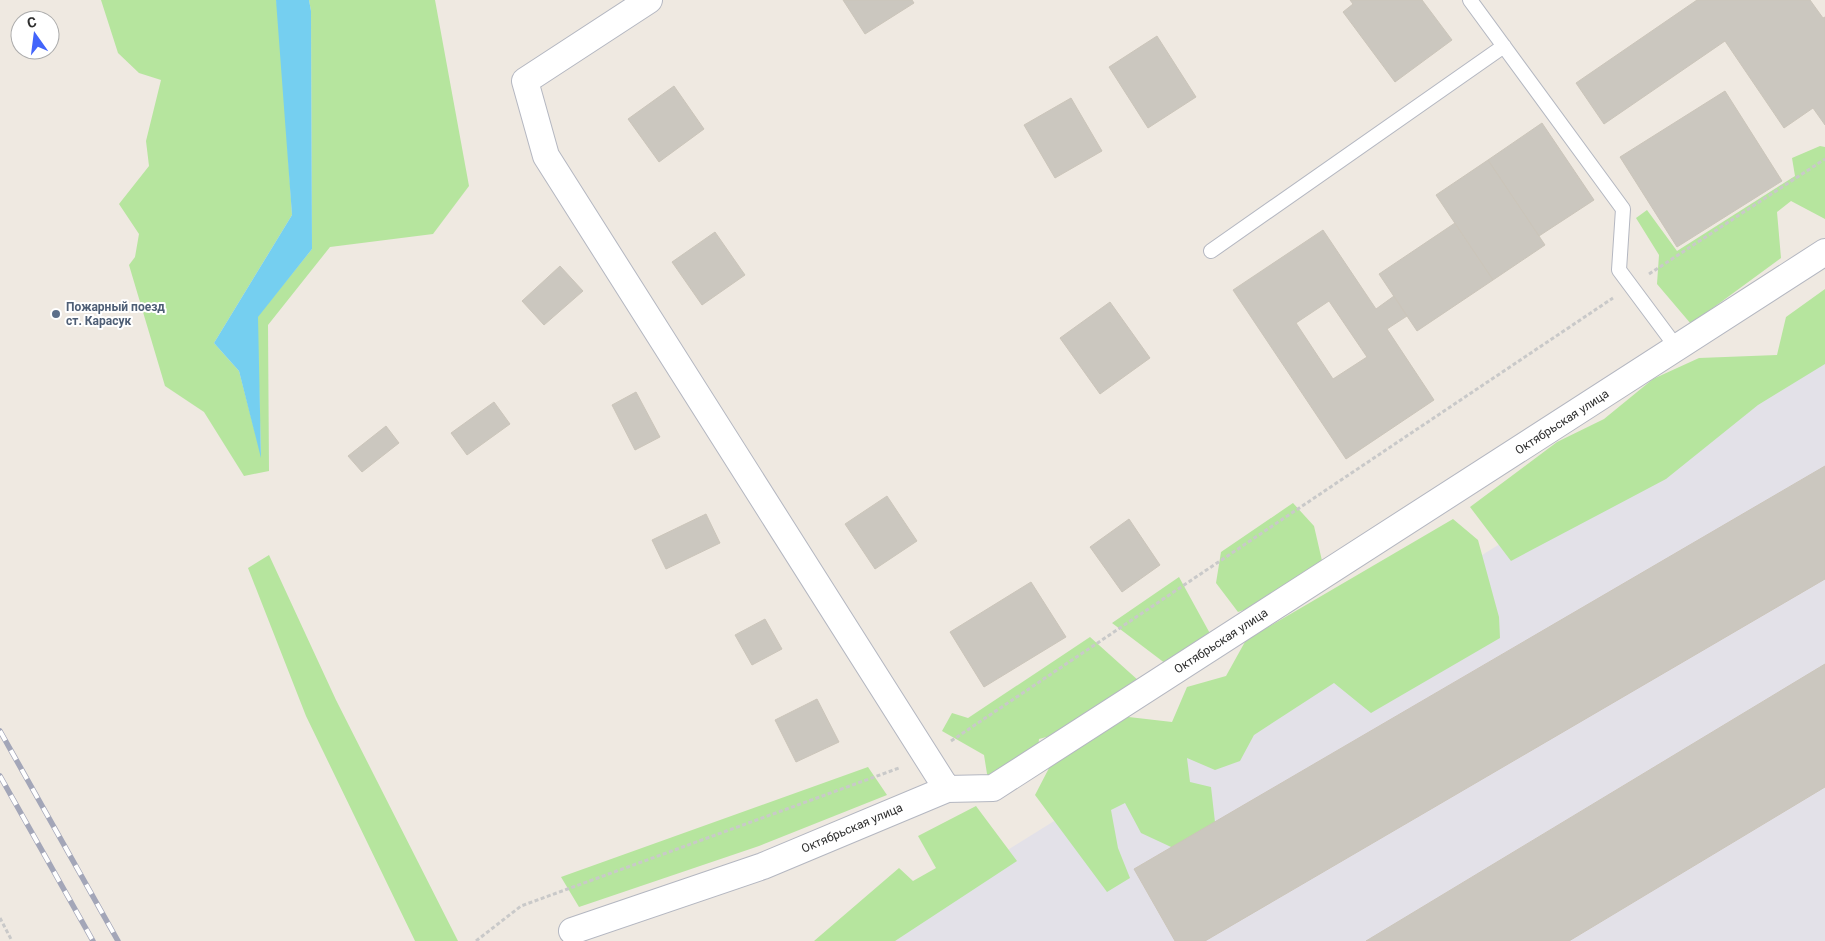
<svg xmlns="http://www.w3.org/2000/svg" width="1825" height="941" viewBox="0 0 1825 941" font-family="Roboto,sans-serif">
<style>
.industrial{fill:#e3e1e8}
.green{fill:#b6e59e}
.water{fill:#75cff0}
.building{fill:#cbc7bf;stroke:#cbc5ba;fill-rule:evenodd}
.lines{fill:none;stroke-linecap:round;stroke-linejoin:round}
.lane-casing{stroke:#b4b7c1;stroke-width:16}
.street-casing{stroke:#b4b7c1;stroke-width:28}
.path{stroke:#c9c9c9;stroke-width:3;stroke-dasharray:4 2.5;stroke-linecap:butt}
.lane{stroke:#fff;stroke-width:14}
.street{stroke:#fff;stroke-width:26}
.rail-casing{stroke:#a3a6b8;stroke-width:5.5}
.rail{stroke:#fff;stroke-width:4;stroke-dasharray:11;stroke-linecap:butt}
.service-dot{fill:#5c6f8a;stroke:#fff;stroke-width:2}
.labels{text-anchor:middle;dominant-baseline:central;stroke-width:4;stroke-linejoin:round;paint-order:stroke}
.service-label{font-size:12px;font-weight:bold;fill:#4e5e75;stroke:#fff;text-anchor:start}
.street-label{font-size:12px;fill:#2e2e2e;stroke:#fff}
</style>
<rect width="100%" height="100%" fill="#efe9e1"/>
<path class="industrial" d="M1825,342V941H861Z"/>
<path class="green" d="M101,0H276L279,12L292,215L214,343L239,371L261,455L257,317L312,249L311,11L309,0H435L469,186L433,234L330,247L268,325L269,471L244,476L204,412L165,386L129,265L135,257L139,234L119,204L149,166L146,141L161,80L139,73L118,53Z
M1820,146L1825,147V219L1791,201L1777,212L1781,258L1691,324L1657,284L1659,255L1636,218L1647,210L1677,251L1795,176L1792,158Z
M1825,289V364L1758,405L1666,479L1511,561L1470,507L1557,442L1604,419L1653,379L1699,358L1777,355L1786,317Z
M1293,503L1314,526L1323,565L1310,587L1238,612L1216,583L1221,552Z
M1453,519L1478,540L1499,617L1500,638L1371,713L1334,683L1254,735L1240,761L1215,770L1187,758L1190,782L1211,787L1216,831L1184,853L1141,833L1125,803L1111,810L1118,848L1130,878L1107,892L1035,795L1060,747L1120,716L1172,722L1187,687L1226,676L1246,640Z
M269,555L336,700L458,941H415L306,716L248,568Z
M1179,577L1213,639L1174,670L1112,623Z
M1090,637L1139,681L1069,731L1039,739L1037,758L988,780L984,755L942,731L952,713L968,718Z
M868,767L887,795L759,846L579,907L561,877Z
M976,806L1017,861L895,941H814L899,868L913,881L936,868L918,836Z"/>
<path class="water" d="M276,0H309L311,11L312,249L258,317L261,458L239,371L214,343L292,215Z"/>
<path class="building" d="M843,0H912L914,3L865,34Z
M1350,0H1422L1452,40L1395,82L1343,12L1353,4Z
M1697,0H1810L1823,18L1825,17V125L1813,108L1784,128L1725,41L1604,124L1576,83Z
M1157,36L1196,97L1148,128L1109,67Z
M674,86L704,129L659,162L628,119Z
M1725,91L1782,181L1677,247L1620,157Z
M1071,98L1102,151L1055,178L1024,125Z
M1542,123L1594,200L1539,236L1488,160Z
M1488,160L1545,245L1493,280L1436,195Z
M1455,223L1493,280L1417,331L1379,274Z
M1323,230L1376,309L1394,296L1407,316L1387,329L1434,400L1346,459L1233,290ZM1329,301L1367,357L1333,379L1296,323Z
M715,232L745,275L702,305L672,262Z
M560,266L583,291L544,325L522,301Z
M1110,302L1150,358L1100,394L1060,338Z
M636,392L660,437L635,450L612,405Z
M494,402L510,424L467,455L451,433Z
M386,426L399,443L362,472L348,456Z
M1825,466V579L1205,941H1175L1134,869Z
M887,496L917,541L875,569L845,524Z
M706,514L720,543L666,569L652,540Z
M1129,519L1160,565L1122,592L1090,547Z
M1031,582L1066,637L984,687L950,632Z
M765,619L782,649L752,665L735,635Z
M1825,664V787L1569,941H1366Z
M817,699L839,742L796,762L775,720Z"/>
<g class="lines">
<defs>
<path id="lane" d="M1470,0L1623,209L1619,270L1677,348
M1211,251L1504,46"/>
<path id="street" d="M649,0L525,81L546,156L947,789
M572,931L763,866L947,789L993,788L1825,252"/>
</defs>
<use href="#lane" class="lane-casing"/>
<use href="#street" class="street-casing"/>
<path class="path" d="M1649,274L1825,159
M951,741L1613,298
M0,918L12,941
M476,941L521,906L899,768"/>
<use href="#lane" class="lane"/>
<use href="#street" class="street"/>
<defs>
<path id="rail" d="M0,731L118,941
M0,776L93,941"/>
</defs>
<use href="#rail" class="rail-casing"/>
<use href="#rail" class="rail"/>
</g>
<circle class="service-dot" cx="56" cy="314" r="5"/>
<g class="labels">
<g class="service-label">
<text x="66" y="307">Пожарный поезд<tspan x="66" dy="14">ст. Карасук</tspan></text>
</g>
<g class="street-label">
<text transform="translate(1562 422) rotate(-33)">Октябрьская улица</text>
<text transform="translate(1221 641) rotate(-33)">Октябрьская улица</text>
<text transform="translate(852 828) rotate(-23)">Октябрьская улица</text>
</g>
</g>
<g transform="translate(35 35) rotate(346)"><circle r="24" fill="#ffffff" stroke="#ababab"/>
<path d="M0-4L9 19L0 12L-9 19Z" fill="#4264fb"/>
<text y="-8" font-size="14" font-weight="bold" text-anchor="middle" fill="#2e2e2e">С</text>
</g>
</svg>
